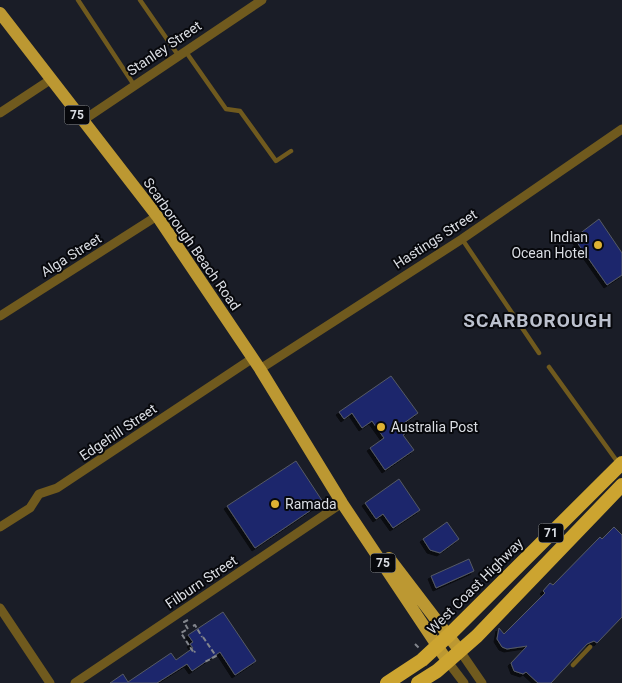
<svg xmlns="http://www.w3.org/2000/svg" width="622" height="683" viewBox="0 0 622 683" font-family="Roboto,sans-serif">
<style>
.building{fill:#1a266c;stroke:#565a65;filter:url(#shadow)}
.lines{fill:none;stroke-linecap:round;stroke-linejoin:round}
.path{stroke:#82858c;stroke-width:2;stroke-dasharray:5 2.5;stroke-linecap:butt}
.service{stroke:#705a1e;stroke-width:4.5}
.minor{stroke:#705a1e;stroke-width:9}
.primary{stroke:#bc9832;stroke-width:12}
.trunk{stroke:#cca430;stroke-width:14}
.poi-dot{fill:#ddb133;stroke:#07080c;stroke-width:2}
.labels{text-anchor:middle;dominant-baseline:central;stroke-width:4;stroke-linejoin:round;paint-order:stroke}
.shield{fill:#07080c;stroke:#9b9da2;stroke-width:1}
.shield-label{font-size:12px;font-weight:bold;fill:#dadde3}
.street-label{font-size:14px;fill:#dadde3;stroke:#07080c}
.poi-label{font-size:14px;fill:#dadde3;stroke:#07080c;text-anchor:start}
.district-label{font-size:19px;font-weight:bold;letter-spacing:1px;fill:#bcc1ce;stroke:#07080c}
</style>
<defs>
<filter id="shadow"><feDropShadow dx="-3" dy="3" stdDeviation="0" flood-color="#0009"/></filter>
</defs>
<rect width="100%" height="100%" fill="#1a1d27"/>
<path class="building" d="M599,219L622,253V275L607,285L574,238Z
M391,376L418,413L404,423L409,431L403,435L414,450L385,470L370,448L384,438L372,421L362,428L352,413L344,419L339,412Z
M296,461L323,502L255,548L227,506Z
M399,479L420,510L393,528L383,514L376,519L365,503Z
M447,522L459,539L440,553L430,550L423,539Z
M614,527L622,535V617L597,643L594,641L587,644L551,683H538L526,672L523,674L514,671L511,663L527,646L507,649L502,647L497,639L499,628L504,634L545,593L543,591L550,583L553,585L600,537L602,539Z
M469,559L474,571L436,588L431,576Z
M223,612L256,661L235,675L220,652L192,671L187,664L157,683H110L123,674L128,682L171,653L176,660L193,648L190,644L193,642L188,635Z"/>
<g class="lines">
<path class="path" d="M188,620L184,622L188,629L181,633L194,653L195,651
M193,626L195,625L202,637
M203,637L216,656L205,662
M415,644L419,648"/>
<path class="service" d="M78,0L134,85
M140,0L178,55
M186,52L226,109L240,111L276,161L291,151
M462,239L539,353
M549,367L619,464
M573,665L590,647"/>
<path class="minor" d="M0,113L50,80
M82,121L262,0
M0,316L157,216
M260,369L462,239L622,129
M0,527L30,508L39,494L57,488L253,358
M0,608L50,683
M460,651L482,683
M448,662L464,683
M75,683L342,503"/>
<path class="primary" d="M0,13L157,216L260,369L342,503L448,662
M389,558L460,651"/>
<path class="trunk" d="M387,683L422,660L449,635L622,463
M418,683L437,671L477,636L622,485"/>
</g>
<g class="poi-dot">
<circle cx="598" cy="245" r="5"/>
<circle cx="381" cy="427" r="5"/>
<circle cx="275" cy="504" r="5"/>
</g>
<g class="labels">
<g class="shield">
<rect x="64.5" y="105.5" width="25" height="19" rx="4"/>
<rect x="538.5" y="523.5" width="25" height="19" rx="4"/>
<rect x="370.5" y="553.5" width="25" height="19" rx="4"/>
</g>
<g class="shield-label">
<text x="77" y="115">75</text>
<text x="551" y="533">71</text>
<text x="383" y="563">75</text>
</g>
<g class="street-label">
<text transform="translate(164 48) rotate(-34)">Stanley Street</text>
<text transform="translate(435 239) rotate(-33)">Hastings Street</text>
<text transform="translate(192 244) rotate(55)">Scarborough Beach Road</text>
<text transform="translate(71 255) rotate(-32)">Alga Street</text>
<text transform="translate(118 432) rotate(-34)">Edgehill Street</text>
<text transform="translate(201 582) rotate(-34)">Filburn Street</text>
<text transform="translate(475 586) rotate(-45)">West Coast Highway</text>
</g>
<g class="poi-label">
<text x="588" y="237" text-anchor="end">Indian<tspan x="588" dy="16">Ocean Hotel</tspan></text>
<text x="391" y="427">Australia Post</text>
<text x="285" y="504">Ramada</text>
</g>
<g class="district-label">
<text x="538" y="320">SCARBOROUGH</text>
</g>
</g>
</svg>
